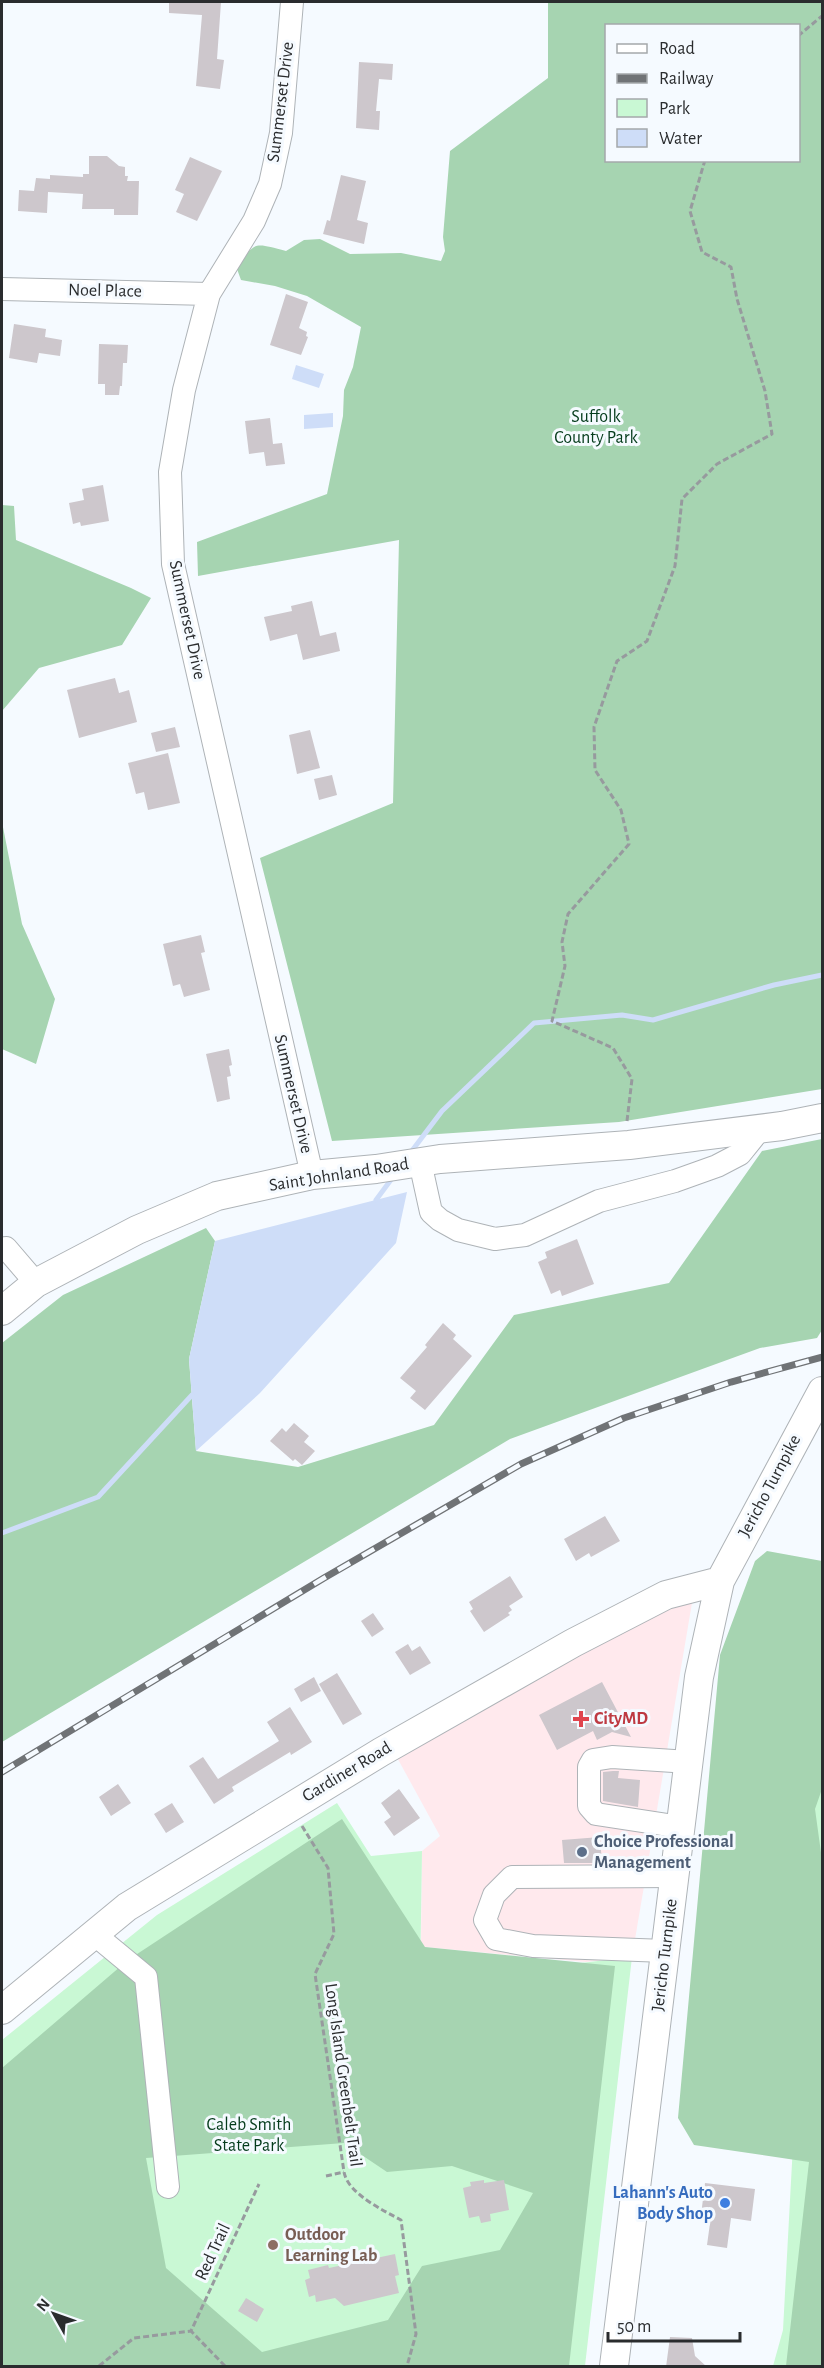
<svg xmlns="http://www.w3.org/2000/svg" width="824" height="2368" viewBox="0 0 824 2368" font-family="'Alegreya Sans',sans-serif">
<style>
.commercial{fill:#ffe9ed}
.green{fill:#c9f8d4}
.forest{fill:#a6d4b1;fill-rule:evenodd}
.water{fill:#ceddf8}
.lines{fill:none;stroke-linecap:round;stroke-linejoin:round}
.stream{stroke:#ceddf8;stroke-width:5}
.building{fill:#cdc7cc}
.minor-casing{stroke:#aeb3b7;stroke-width:24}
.major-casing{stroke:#aeb3b7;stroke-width:30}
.path{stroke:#979a9e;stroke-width:3;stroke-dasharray:6 3;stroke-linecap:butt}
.minor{stroke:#fff;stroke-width:22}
.major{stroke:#fff;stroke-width:28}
.rail-casing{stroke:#707376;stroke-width:7}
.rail{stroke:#f5faff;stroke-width:4.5;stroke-dasharray:14;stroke-linecap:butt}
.health-dot{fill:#e0444e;stroke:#f5faff;stroke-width:2}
.service-dot{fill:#5c6f8a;stroke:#f5faff;stroke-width:2}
.shop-dot{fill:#3f7fe0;stroke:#f5faff;stroke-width:2}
.education-dot{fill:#8d6e63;stroke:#f5faff;stroke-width:2}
.labels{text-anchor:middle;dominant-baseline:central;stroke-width:6;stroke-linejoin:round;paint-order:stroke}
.street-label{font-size:18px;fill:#2a2c2e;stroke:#f5faff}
.park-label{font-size:18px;fill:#053c1c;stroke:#f5faff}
.health-label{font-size:18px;font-weight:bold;fill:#be3a42;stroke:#f5faff;text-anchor:start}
.service-label{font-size:18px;font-weight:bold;fill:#4e5e75;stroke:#f5faff;text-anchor:start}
.shop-label{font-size:18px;font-weight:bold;fill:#366cbe;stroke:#f5faff;text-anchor:end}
.education-label{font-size:18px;font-weight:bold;fill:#785e54;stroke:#f5faff;text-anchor:start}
</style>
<rect width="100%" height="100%" fill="#f5faff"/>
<path class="commercial" d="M693,1597L632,1957L586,1962L425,1947L421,1943L422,1851L440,1836L394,1752L627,1621Z"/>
<path class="green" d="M822,1694V2366H773L783,2330L794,2126L797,1842Z
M337,1803L371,1856L422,1851L420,1982L632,1957L585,2366H2V2040L157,1915Z"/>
<path class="forest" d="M548,2H822V1089L619,1122L332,1141L260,858L393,803L399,540L198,576L197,542L327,494L343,416L344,390L353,367L361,327L307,296L275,286L241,280L237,269C255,240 254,243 286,251L304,240L320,239L350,254L401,253L441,261L445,251L443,237L450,151L548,78ZM606,26H798V160H606Z
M2,505L14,506L16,540L131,588L151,598L122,645L39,668L2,711Z
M2,822L22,924L55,999L36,1064L2,1049Z
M822,1139V1330L817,1338L760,1348L510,1439L2,1742V1343L63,1295L206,1228L215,1241L189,1359L196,1451L298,1467L434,1425L514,1315L669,1283L762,1151Z
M767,1551L822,1561V1789L815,1809L822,1860V2366H786L809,2162L694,2145L678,2118L720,1655L755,1561Z
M342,1819L425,1947L615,1966L569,2366H2V2068L128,1960ZM344,2143L387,2172L452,2166L533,2193L500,2250L422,2266L388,2320L262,2352L166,2268L146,2158Z"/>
<path class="water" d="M296,365L324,374L319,388L292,379Z
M333,413V427L304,429V415Z
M407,1192L396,1243L260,1393L196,1451L189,1359L215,1241Z"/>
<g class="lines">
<path class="stream" d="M411,1152L442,1111L534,1023L622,1015L653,1020L774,985L822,975
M376,1200L393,1177
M2,1533L98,1497L192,1395"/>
</g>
<path class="building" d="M169,2H221L217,59L224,60L220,89L196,86L202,15L169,13Z
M359,62L393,64L392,80L379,79L376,111H380L379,130L356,128Z
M89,156H107L119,166L125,167V176H128L127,181H139L138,215H114V209H82L83,194L48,192L47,213L18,211L19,190L34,191L36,178L50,179V175L83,177V174H89Z
M190,157L222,171L197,221L176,212L184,194L175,190Z
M341,175L366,181L357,220L368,223L364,244L323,234L327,220L330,221Z
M286,294L308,302L299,328L307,332L306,336L308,337L301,355L270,345Z
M14,324L46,329L45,337L62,340L60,356L39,353L37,363L9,358Z
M99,344L128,345L127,363H123L122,386H120L119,395H105V384H98Z
M270,418L273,444L282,443L285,464L266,466L264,452L249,454L245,421Z
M103,485L109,521L81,526L80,522L73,524L69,503L84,500L82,489Z
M312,601L320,636L336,632L340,651L303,660L297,634L270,641L264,617L292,611L291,606Z
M115,678L119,693L129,690L137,722L79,738L67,690Z
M175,727L180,747L156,752L151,733Z
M310,730L320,768L297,774L289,735Z
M168,753L180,803L148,810L144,792L136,794L128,763Z
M332,775L337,795L319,800L314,779Z
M201,935L205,952L201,953L210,990L184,997L180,984L173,986L163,944Z
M229,1049L232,1065L229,1066L231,1076L227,1077L230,1099L217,1102L206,1054Z
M577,1239L594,1284L562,1296L560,1290L551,1294L538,1262L547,1258L545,1252Z
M443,1323L456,1335L453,1339L472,1356L425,1410L410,1398L416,1391L400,1378L427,1347L425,1345Z
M294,1423L309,1436L304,1442L315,1451L302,1465L295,1459L293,1461L270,1441L282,1428L286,1432Z
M605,1516L620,1541L591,1557L589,1553L576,1561L564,1539Z
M510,1576L523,1597L509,1606L512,1610L508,1613L510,1615L484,1632L470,1611L473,1609L469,1602Z
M373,1613L384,1629L372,1637L361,1621Z
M408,1644L412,1651L420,1646L431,1663L410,1675L395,1652Z
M337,1673L362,1714L343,1725L319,1684Z
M314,1677L321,1691L301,1702L294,1689Z
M602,1682L631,1737L612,1732L597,1740L593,1731L557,1750L539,1715Z
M290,1707L312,1742L291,1755L290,1752L232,1787L234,1791L214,1804L189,1766L203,1757L218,1779L279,1741L267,1722Z
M613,1771H619L618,1778L640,1780L638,1807L603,1801V1772Z
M118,1784L131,1803L111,1816L99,1797Z
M399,1789L420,1818L394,1836L384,1822L391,1817L381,1803Z
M172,1803L184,1822L166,1833L154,1814Z
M600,1837L602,1863H564L562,1840Z
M484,2180V2183L504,2180L509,2210L490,2214L491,2221L481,2223L479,2216L469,2218L463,2188L471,2186L470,2182Z
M705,2183L755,2189L751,2221L731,2218L727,2248L707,2245L711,2216L701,2215Z
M395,2254L399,2275L395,2276L399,2293L344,2306L335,2298L316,2302L315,2295L309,2297L305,2280L310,2278L308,2270L328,2265L329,2268Z
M246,2298L264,2309L257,2322L238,2311Z
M670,2337L692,2338L695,2356L707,2367H666Z"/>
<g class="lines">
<defs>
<path id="minor" d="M292,2L281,133L270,184L254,221L209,294L184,390L170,472L173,564L312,1175
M2,289L209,294
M420,1162L431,1212L440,1220L458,1230L495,1239L525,1235L599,1201L675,1181L717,1166L740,1154L761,1128
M2,1249L6,1248L36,1283
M681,1827L596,1814L589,1806V1767L593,1760L612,1757L689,1762
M94,1934L146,1977L168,2187
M665,1951L533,1946L496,1939L485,1920L494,1895L512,1877L675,1876"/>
<path id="major" d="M2,1311L36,1283L137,1230L217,1196L312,1175L376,1169L440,1159L629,1145L782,1126L822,1118
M2,2010L127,1907L381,1752L573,1643L666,1595L720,1581
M614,2366L699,1677L720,1581L822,1391"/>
</defs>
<use href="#minor" class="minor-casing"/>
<use href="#major" class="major-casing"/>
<path class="path" d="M798,36L822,16
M627,1121L632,1079L613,1048L552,1021L565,966L562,942L568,914L629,844L621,810L595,770L594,727L617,661L647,641L675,566L682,499L717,464L772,434L765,391L737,299L731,267L702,252L690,211L705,160
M302,1826L328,1868L334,1934L315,1974L344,2172C348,2194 383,2210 401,2220L416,2334L407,2366
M326,2176L344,2172
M99,2366L134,2338L191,2331
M225,2366L191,2331L259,2184"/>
<use href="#minor" class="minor"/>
<use href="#major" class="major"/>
<defs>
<path id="rail" d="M2,1772L324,1578L521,1464L624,1418L731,1382L822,1357"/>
</defs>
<use href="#rail" class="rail-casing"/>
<use href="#rail" class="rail"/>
</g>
<path class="health-dot" d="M578 1710h6v6h6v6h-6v6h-6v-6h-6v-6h6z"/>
<circle class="service-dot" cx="582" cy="1852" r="6"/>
<circle class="shop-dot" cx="725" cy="2203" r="6"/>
<circle class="education-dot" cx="273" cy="2245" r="6"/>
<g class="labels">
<g class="street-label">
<text transform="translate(281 102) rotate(-83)">Summerset Drive</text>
<text transform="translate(105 291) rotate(1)">Noel Place</text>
<text transform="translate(187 620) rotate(78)">Summerset Drive</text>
<text transform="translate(293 1094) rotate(77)">Summerset Drive</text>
<text transform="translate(339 1175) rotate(-9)">Saint Johnland Road</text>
<text transform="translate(770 1486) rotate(-62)">Jericho Turnpike</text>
<text transform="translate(347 1772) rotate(-31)">Gardiner Road</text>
<text transform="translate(665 1955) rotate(-83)">Jericho Turnpike</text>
<text transform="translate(343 2075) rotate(82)">Long Island Greenbelt Trail</text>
<text transform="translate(213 2252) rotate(-65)">Red Trail</text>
</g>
<g class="park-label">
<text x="596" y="417">Suffolk<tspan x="596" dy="21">County Park</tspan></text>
<text x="249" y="2125">Caleb Smith<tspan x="249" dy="21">State Park</tspan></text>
</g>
<g class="health-label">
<text x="594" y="1719">CityMD</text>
</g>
<g class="service-label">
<text x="594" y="1842">Choice Professional<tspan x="594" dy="21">Management</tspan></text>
</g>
<g class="shop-label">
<text x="713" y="2193">Lahann's Auto<tspan x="713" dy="21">Body Shop</tspan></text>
</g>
<g class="education-label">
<text x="285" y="2235">Outdoor<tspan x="285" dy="21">Learning Lab</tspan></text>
</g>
</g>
<rect width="824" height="2368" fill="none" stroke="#2a2c2e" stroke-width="6"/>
<rect x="605" y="24" width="195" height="138" fill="#f5faff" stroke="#a4a8ab" stroke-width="1.5"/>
<rect x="617" y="44" width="30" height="9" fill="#ffffff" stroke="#a4a8ab" stroke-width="1.5"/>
<text x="659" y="54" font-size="18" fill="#2a2c2e">Road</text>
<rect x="617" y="74" width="30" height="9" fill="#707376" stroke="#a4a8ab" stroke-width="1.5"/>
<text x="659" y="84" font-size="18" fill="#2a2c2e">Railway</text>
<rect x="617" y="99" width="30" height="18" fill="#c9f8d4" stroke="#a4a8ab" stroke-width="1.5"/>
<text x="659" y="114" font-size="18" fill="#2a2c2e">Park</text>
<rect x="617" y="129" width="30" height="18" fill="#ceddf8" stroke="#a4a8ab" stroke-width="1.5"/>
<text x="659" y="144" font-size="18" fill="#2a2c2e">Water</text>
<g transform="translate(54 2314) rotate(310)" stroke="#f5faff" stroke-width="4.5" paint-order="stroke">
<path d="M0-4.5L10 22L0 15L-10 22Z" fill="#2a2c2e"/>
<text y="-9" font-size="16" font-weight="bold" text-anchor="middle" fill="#2a2c2e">N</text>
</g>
<path d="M608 2332v9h132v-9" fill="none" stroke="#2a2c2e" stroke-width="3"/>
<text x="617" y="2332" font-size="18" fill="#2a2c2e" stroke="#f5faff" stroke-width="4.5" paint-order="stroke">50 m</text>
</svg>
